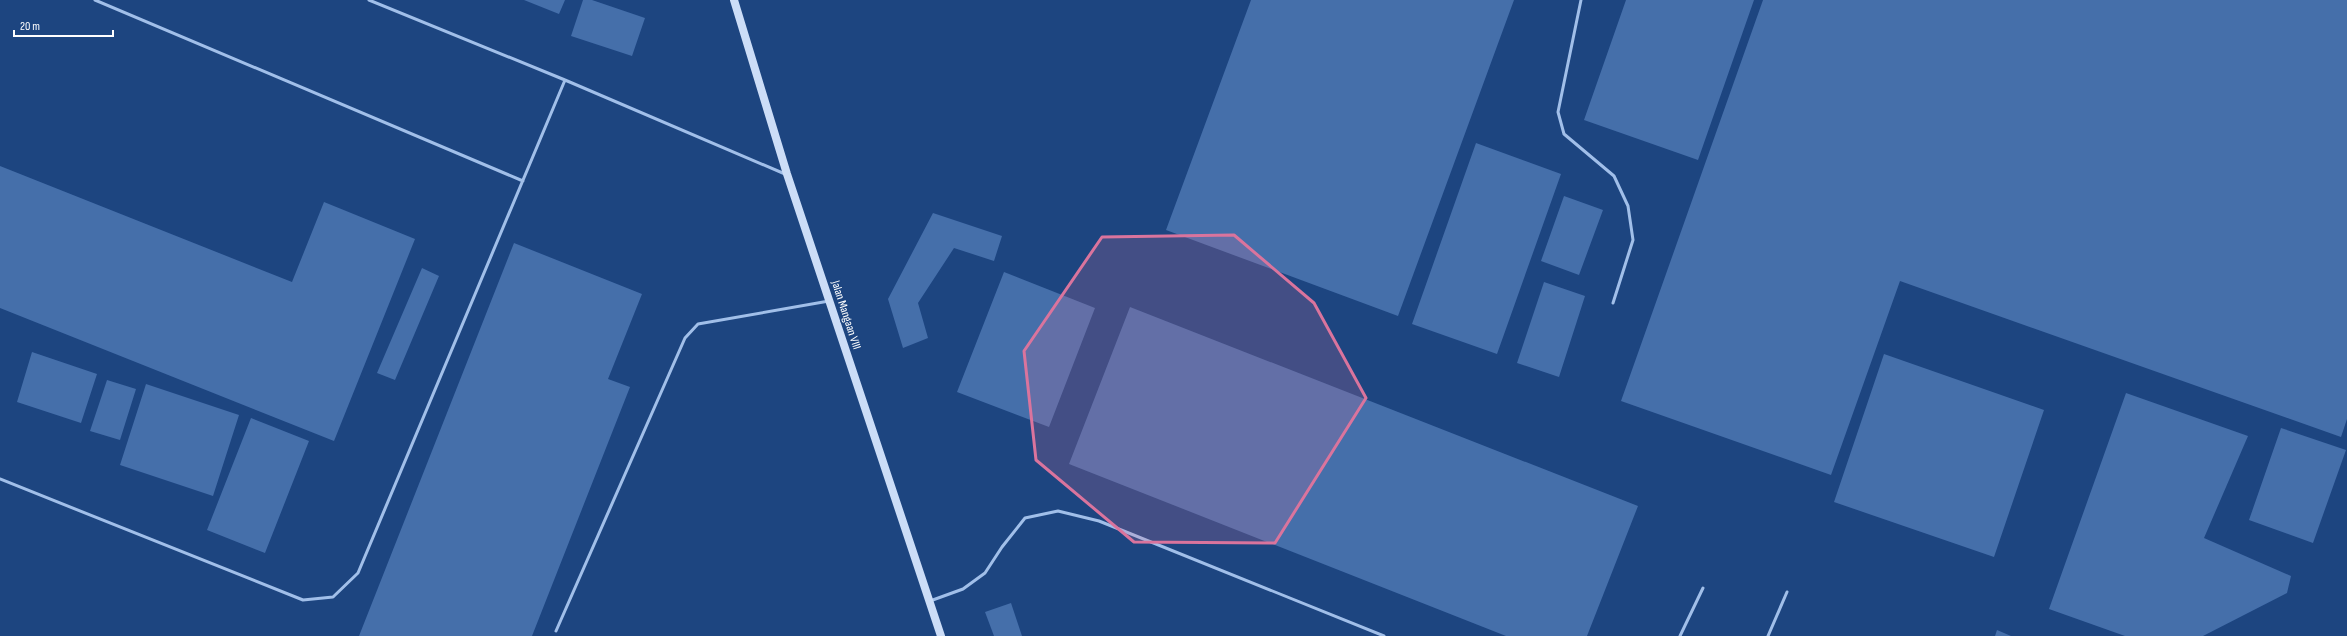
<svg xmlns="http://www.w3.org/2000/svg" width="2347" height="636" viewBox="0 0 2347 636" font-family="'Sofia Sans Condensed',sans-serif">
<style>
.building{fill:#456faa}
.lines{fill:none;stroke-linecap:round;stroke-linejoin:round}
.lane{stroke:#a1bfe9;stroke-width:3}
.secondary{stroke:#ccddf7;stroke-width:8}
.marked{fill:#da749d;fill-opacity:0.2;stroke:#da749d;stroke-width:3;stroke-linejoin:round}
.labels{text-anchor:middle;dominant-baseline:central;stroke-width:3;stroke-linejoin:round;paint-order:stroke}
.street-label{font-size:12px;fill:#fff;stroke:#1d4580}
</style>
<rect width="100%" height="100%" fill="#1d4580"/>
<path class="building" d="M524,0H565L559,14Z
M583,0H592L645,18L632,56L571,36Z
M1251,0H1514L1398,316L1166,230Z
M1626,0H1754L1698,160L1584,120Z
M1763,0H2347V419L2341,437L1900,281L1831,475L1621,401Z
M1476,143L1561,174L1497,354L1412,324Z
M0,166L292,282L324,202L415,239L334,441L0,308Z
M1564,196L1603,210L1579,275L1541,261Z
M933,213L1002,236L994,261L954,248L918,303L928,338L903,348L888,299Z
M514,243L642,294L608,379L630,387L532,636H359Z
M422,268L439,276L395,380L377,373Z
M1004,272L1095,308L1049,427L957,392Z
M1544,282L1585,296L1559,377L1517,363Z
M1130,307L1638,506L1587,636H1506L1069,464Z
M32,352L97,374L81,423L17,402Z
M1884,354L2044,410L1994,557L1834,502Z
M107,380L136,389L120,440L90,431Z
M146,384L239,415L213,496L120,465Z
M2126,393L2248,436L2204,538L2291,576L2287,593L2203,636H2125L2049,609Z
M251,418L309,441L265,553L207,530Z
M2281,428L2346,450L2313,543L2249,520Z
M1011,603L1022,636H994L985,612Z
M1997,630L2011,636H1995Z"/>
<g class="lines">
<path class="lane" d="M95,0L523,181
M369,0L565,80L785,174
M1581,0L1558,112L1564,134L1614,176L1628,206L1633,240L1613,303
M0,479L303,600L333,597L358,573L565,80
M930,601L963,589L985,573L1002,547L1025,518L1058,511L1099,521L1384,636
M556,631L685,338L698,324L829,301
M1680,636L1703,588
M1768,636L1787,592"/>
<path class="secondary" d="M734,0L787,174L941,636"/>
</g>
<path class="marked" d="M1234,235L1314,303L1366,398L1275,543L1134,542L1036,460L1024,351L1102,237Z"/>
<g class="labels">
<g class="street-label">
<text transform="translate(846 315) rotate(72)">Jalan Mangaan VIII</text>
</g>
</g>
<path d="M14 30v6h99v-6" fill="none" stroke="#ffffff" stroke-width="2"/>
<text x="20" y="30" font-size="12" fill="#ffffff" stroke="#1d4580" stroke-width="3" paint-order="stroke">20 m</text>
</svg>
